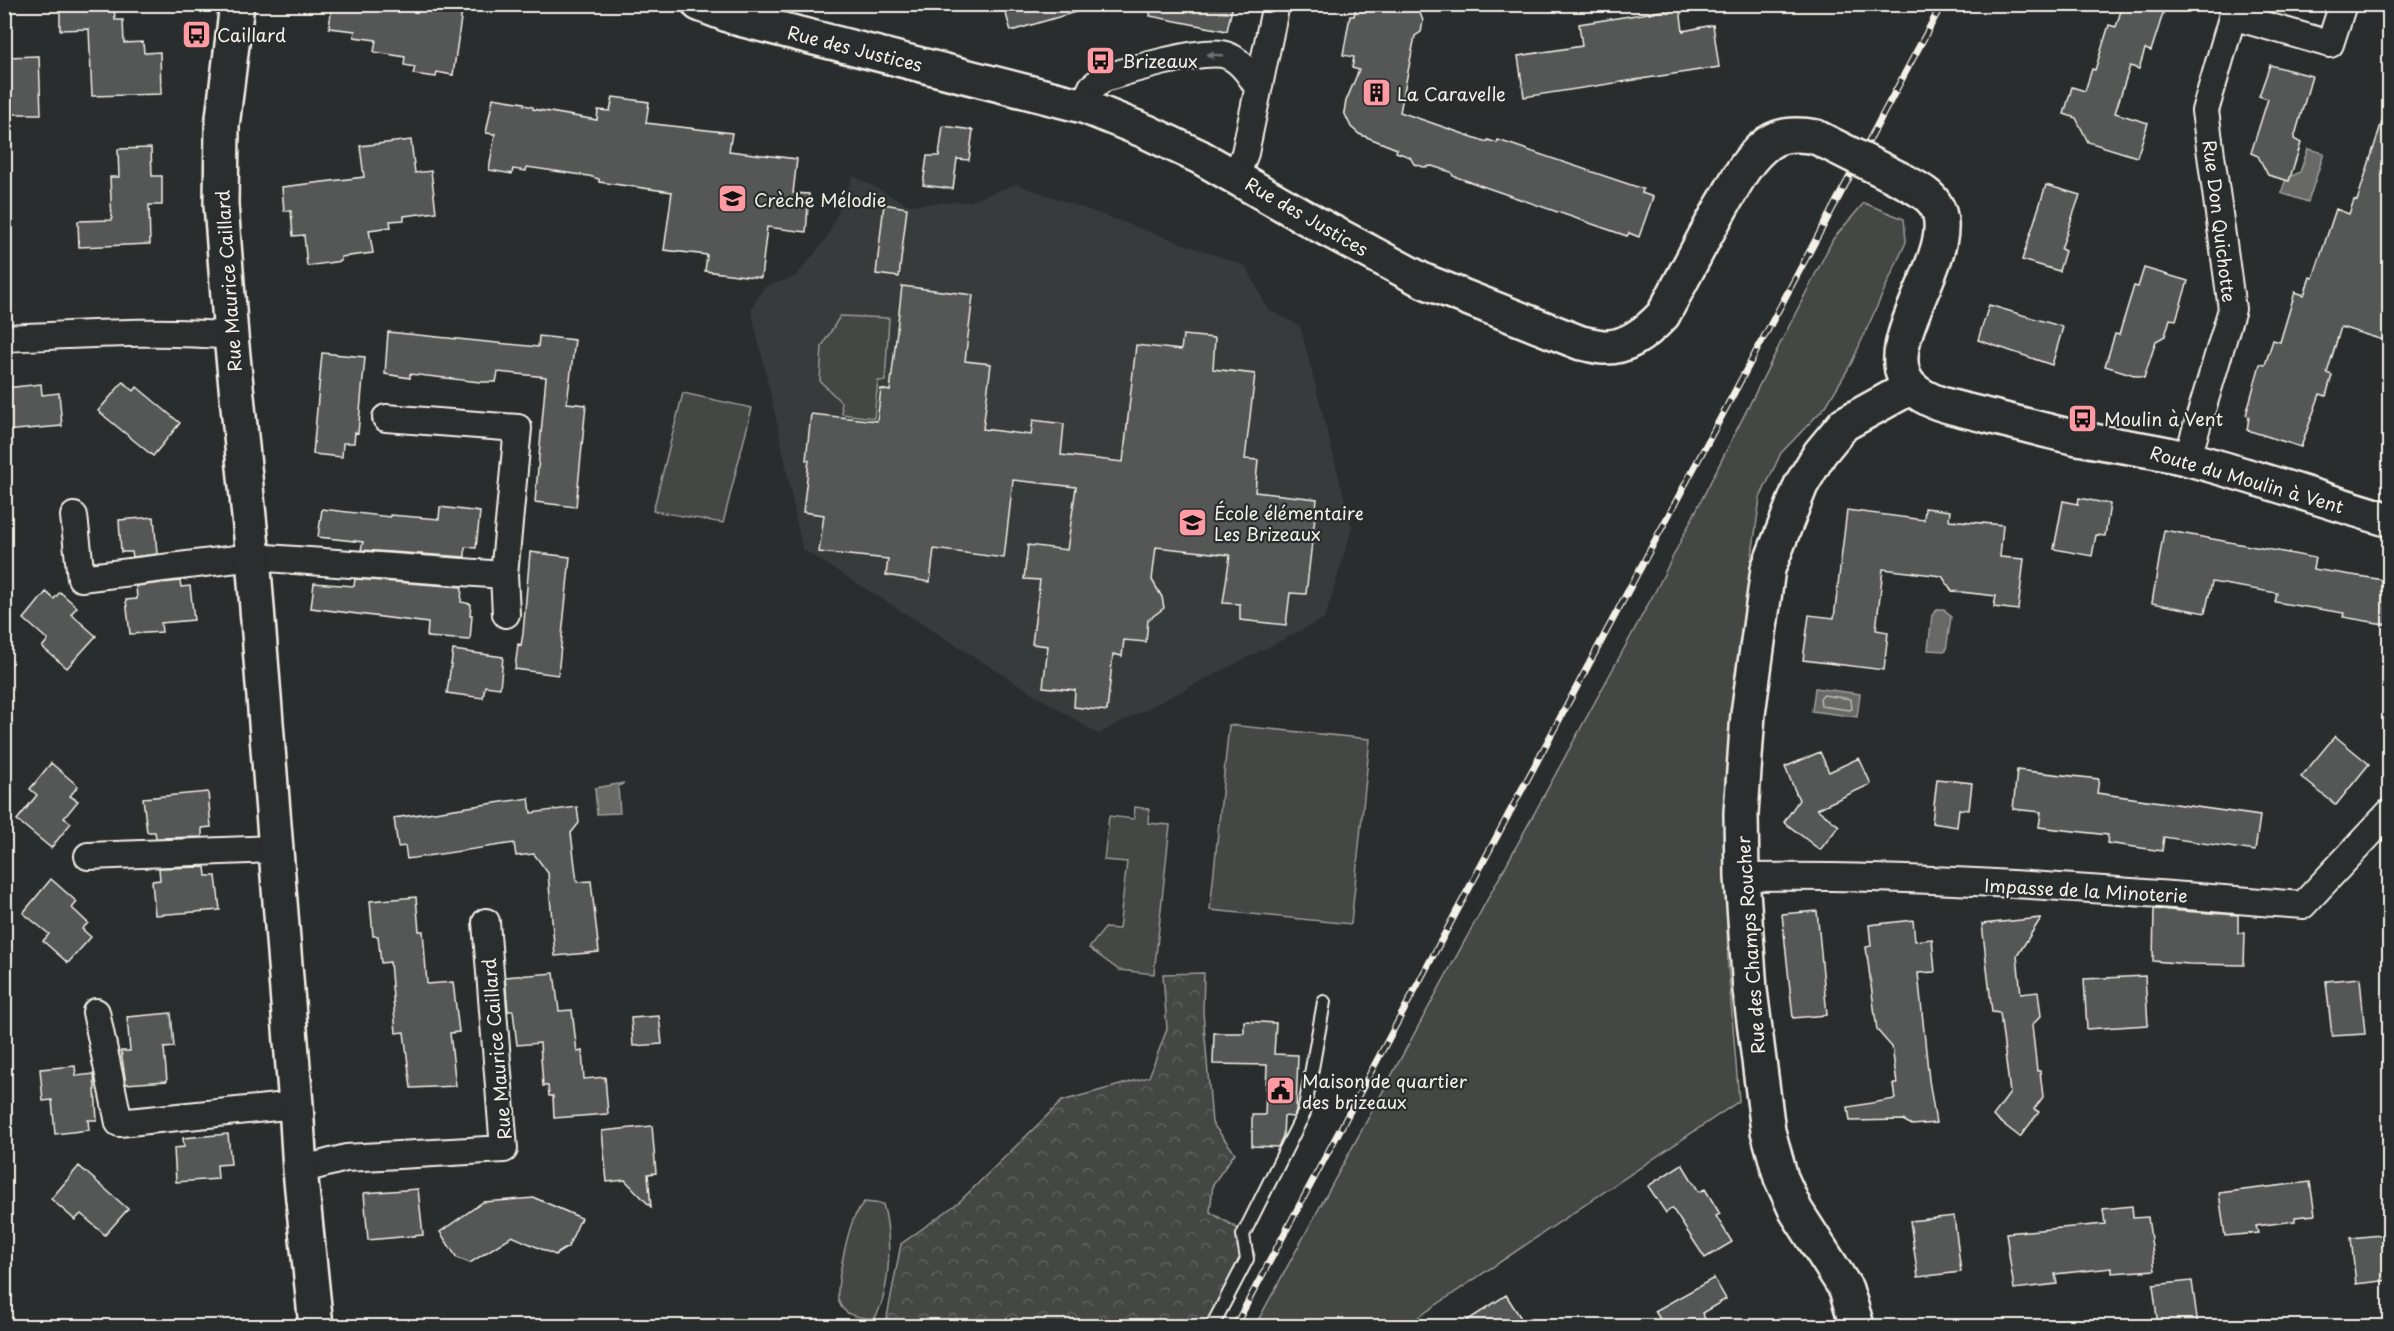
<svg xmlns="http://www.w3.org/2000/svg" width="2394" height="1331" viewBox="0 0 2394 1331" font-family="'Playpen Sans',sans-serif">
<style>
.built{fill:#373a3a}
.green{fill:#444645;stroke:#9c9c96;stroke-width:1.5}
.forest{fill:url(#forest-crowns);stroke:#9c9c96;stroke-width:1.5}
.water{fill:#676866;stroke:#9f9f9a;stroke-width:1.5}
.lines{fill:none;stroke-linecap:round;stroke-linejoin:round}
.shore{stroke:#bcbab4;stroke-width:1.5}
.building{fill:#555756;stroke:#f4f1e8;stroke-width:1.5}
.lane-casing{stroke:#f4f1e8;stroke-width:16}
.street-casing{stroke:#f4f1e8;stroke-width:30}
.secondary-casing{stroke:#f4f1e8;stroke-width:38}
.lane{stroke:#2a2d2e;stroke-width:12}
.street{stroke:#2a2d2e;stroke-width:26}
.secondary{stroke:#2a2d2e;stroke-width:33}
.rail-casing{stroke:#f4f1e8;stroke-width:7}
.rail{stroke:#2a2d2e;stroke-width:4.5;stroke-dasharray:14;stroke-linecap:butt}
.secondary-bridge-casing{stroke:#f4f1e8;stroke-width:38;stroke-linecap:butt}
.secondary-bridge{stroke:#2a2d2e;stroke-width:33}
.oneway{fill:#71726f}
.labels{text-anchor:middle;dominant-baseline:central;stroke-width:4.5;stroke-linejoin:round;paint-order:stroke}
.poi-label{font-size:18px;fill:#f4f1e8;stroke:#2a2d2e;text-anchor:start}
.street-label{font-size:18px;fill:#f4f1e8;stroke:#2a2d2e}
</style>
<defs>
<pattern id="forest-crowns" width="20" height="18" patternUnits="userSpaceOnUse" patternTransform="scale(1.5)"><rect width="20" height="18" fill="#444645"/><path d="M2 6a3 3 0 1 1 6 0M12 15a3 3 0 1 1 6 0" fill="none" stroke="#606160"/></pattern>
</defs>
<rect width="100%" height="100%" fill="#2a2d2e"/>
<filter id="ink" filterUnits="userSpaceOnUse"><feTurbulence type="fractalNoise" baseFrequency=".0167" numOctaves="2"/><feDisplacementMap in="SourceGraphic" scale="12" xChannelSelector="R" yChannelSelector="G"/><feConvolveMatrix kernelMatrix="1 2 1 2 8 2 1 2 1" color-interpolation-filters="sRGB"/></filter>
<g filter="url(#ink)">
<path class="built" d="M853,176L909,205L971,201L1016,184L1246,266L1268,309L1300,326L1352,528L1325,618L1098,734L802,549L780,436L751,309L764,287L795,277L827,238Z"/>
<path class="green" d="M1864,203L1904,219L1906,242L1851,364L1826,406L1781,453L1760,498L1734,684L1725,828L1728,965L1739,1101L1405,1326H1255L1657,588L1833,239Z
M840,316L889,318L885,381H878L874,418L842,414L841,402L820,381L822,346Z
M683,393L752,408L723,523L653,511Z
M1229,725L1370,739L1351,924L1210,910Z
M1135,807L1149,809L1148,823L1170,825L1154,974L1119,970L1089,948L1105,928L1119,929L1127,862L1104,860L1109,816L1134,819Z
M864,1202L883,1204C892,1235 891,1290 875,1318C861,1318 844,1317 839,1302C834,1290 848,1231 854,1218C856,1213 861,1207 864,1202Z"/>
<path class="forest" d="M1204,973L1203,1012L1212,1123L1235,1153L1213,1184L1210,1212L1247,1234L1255,1255L1218,1326H878L887,1317L901,1244L958,1203L1062,1101L1149,1077L1167,1029L1163,974Z"/>
<path class="water" d="M2308,149L2324,153L2308,202L2281,193L2286,179L2300,172Z
M1938,609H1944L1951,617L1946,651L1928,650L1932,615Z
M1815,688L1860,694L1857,717L1812,711Z
M624,783L618,787L620,813L597,814L595,788Z"/>
<g class="lines">
<path class="shore" d="M1823,695L1851,699L1852,709L1849,710L1821,706L1820,698Z"/>
</g>
<path class="building" d="M60,4H114L115,20H123L124,43L143,42L144,53L160,52L161,94L92,96L89,29L60,30Z
M332,4H463L453,75L437,72L436,77L413,74L415,67L404,65L405,57L374,52L376,40L354,37L355,31L329,28Z
M1003,4H1078L1079,11L1011,31Z
M1151,4H1233L1227,31L1150,16Z
M1357,4H1417L1423,21L1421,32L1415,36L1400,112L1487,142L1488,140L1497,143L1498,140L1643,189L1642,193L1653,197L1639,237L1629,233L1627,236L1453,176L1451,172L1432,166L1424,167L1414,164L1410,157L1396,152L1397,149L1359,134L1351,127L1344,112L1346,101L1359,70L1352,68L1354,57L1343,55L1350,16H1354Z
M2123,4H2166L2151,51L2145,49L2139,69L2130,66L2115,113L2148,123L2137,157L2088,142L2076,118L2064,114L2072,87L2085,91L2092,69L2095,70L2109,25L2116,27Z
M1680,8L1683,31L1713,25L1719,67L1524,97L1518,56L1582,46L1579,24Z
M39,56L41,114H8L6,57Z
M2270,65L2312,76L2294,139L2301,143L2289,181L2268,175L2258,156L2251,153L2268,99L2259,96Z
M613,97L649,102L646,123L732,133L729,151L797,159L793,193L809,194L806,232L767,227L761,278L705,271L707,255L664,250L672,192L599,182V179L589,176L527,167L526,171L513,169L512,174L489,170L495,134L486,133L493,98L524,103V105L533,107V109L597,120L598,110L610,111Z
M2384,115L2390,116V318L2383,340L2341,327L2327,373L2332,375L2326,396L2320,394L2301,447L2247,430L2249,417L2246,415L2260,364L2265,365L2273,340L2280,342L2295,292L2304,295L2310,277L2313,278L2336,209L2349,214L2354,200L2357,201Z
M943,126L973,130L969,160L957,159L953,189L923,185L927,156H939Z
M411,140L415,173L431,171L436,212L404,216V220L390,221L391,227L369,230L373,253L341,257V261L307,266L304,235L293,236L291,211H284L282,187L364,177L360,146Z
M151,148L152,176H162V205H149L150,244L79,247L78,221L112,220L110,177H119L118,149Z
M2046,185L2080,195L2061,249L2065,251L2059,271L2022,260Z
M884,204L907,208L899,277L876,274Z
M2144,268L2188,281L2176,320L2170,319L2165,336L2156,341L2144,378L2105,366L2115,334L2119,335L2134,286L2138,287Z
M902,286L973,295L965,361L991,364L983,429L1031,435L1033,420L1064,424L1061,455L1123,462L1136,345L1181,350L1183,335L1215,338L1213,369L1255,374L1245,459L1258,460L1255,492L1317,499L1306,594L1290,593L1286,625L1240,620V604L1223,603L1230,555L1156,547L1152,580L1162,597L1164,608L1148,620L1146,642L1124,640L1122,656L1113,654L1107,711L1074,707L1075,690L1043,687L1048,646L1032,644L1040,580L1024,579L1028,545L1067,550L1076,487L1013,480L1004,558L934,549L930,582L886,575L888,559L819,552L824,515L803,512L809,460H806L811,414L877,421L881,389L890,391Z
M1989,305L2063,327L2052,365L1978,340Z
M388,332L538,347L539,336L575,340L567,403L586,405L576,507L535,502L546,377L498,372L496,382H480L410,374V378L385,374Z
M322,353L365,357L358,433L355,432L354,443H343L342,457L313,454Z
M123,382L134,391L137,387L180,423L153,456L98,411Z
M41,384L42,395L59,393L62,426L4,431L6,388Z
M2079,498L2110,504L2105,536L2096,535L2092,556L2054,549L2063,501L2078,504Z
M440,507L480,512L476,548L465,547V557L361,550L363,542L318,537L322,509L390,517V515L439,519Z
M1925,508L1950,511L1949,520L2003,525L2000,557L2024,559L2018,610L1994,607L1996,596L1952,591L1942,576L1883,569L1876,630L1888,632L1884,670L1803,660L1809,615L1834,618L1847,510L1924,520Z
M154,517L157,554L133,557L132,552H121L119,520Z
M2164,530L2315,558L2313,569L2390,581V625L2343,617L2344,613L2275,602L2277,593L2212,582L2205,613L2152,603Z
M530,552L570,557L558,675L515,669L518,644L521,645L523,634Z
M355,579L462,587L461,602L471,604L470,615H472L470,640L427,637L428,623L311,608L314,583L354,586Z
M180,581L181,587L190,586L194,620L161,623L162,632L130,634L126,600L137,599L136,586Z
M46,592L54,599L60,592L77,607L71,614L96,636L67,668L42,647L48,640L24,619Z
M453,650L503,657L500,688L485,686L483,698L447,693Z
M2335,736L2369,764L2336,805L2301,777Z
M1820,752L1829,772L1859,758L1871,784L1817,809L1839,826L1820,850L1784,822L1799,800L1785,767Z
M51,763L78,786L70,796L78,801L64,818L71,823L51,848L17,820L37,795L30,789Z
M2017,770L2099,779L2097,793L2260,816L2255,851L2164,837L2162,851L2107,843L2108,835L2039,827L2041,812L2013,809Z
M1937,779L1972,783L1969,810L1959,809L1957,827L1932,823Z
M208,792L211,827L202,828V837L156,838L155,832H147L143,798Z
M529,798L531,813L577,807L579,823L571,833L577,882L591,881L599,952L555,956L548,873L534,854L516,856L514,843L407,859L405,846L398,847L394,818Z
M205,867L206,876H216L220,910L155,915L152,881L160,880L159,868Z
M51,879L77,902L72,908L88,923L82,929L91,937L68,963L43,941L49,934L23,913Z
M416,897L419,931H423L427,984L453,982L459,1032L450,1033L456,1086L411,1088L404,1032L396,1033L390,962L381,963L378,936H373L370,901Z
M2154,909L2238,915V933H2245L2244,965L2189,964L2153,961Z
M1817,911L1827,1015L1793,1018L1782,914Z
M2041,918L2017,956L2021,994L2038,992L2041,1016L2032,1025L2037,1071H2040L2043,1097L2034,1109L2039,1112L2020,1137L1993,1116L2010,1093L2000,1013L1992,1012L1982,924Z
M1913,920L1915,941L1932,939L1935,972L1918,973L1929,1080L1936,1123L1912,1125L1903,1120L1850,1121L1848,1107L1895,1099L1893,1084H1897L1892,1047L1877,1030L1866,947L1871,946L1869,925Z
M554,973L559,1011L572,1010L577,1052L582,1051L584,1079L605,1077L608,1114L554,1118L553,1096H549L548,1086H543L540,1043L517,1045L513,1011H508L505,977Z
M2145,976L2148,1025L2087,1029L2084,979Z
M2360,978L2365,1034L2332,1036L2326,981Z
M171,1013L174,1047L164,1048L167,1081L126,1084L121,1051H130L127,1017Z
M659,1016L662,1044L633,1046L631,1018Z
M1244,1021L1276,1023L1274,1054L1298,1055L1296,1111L1293,1117L1284,1116L1283,1136L1278,1147L1252,1146V1115H1265L1267,1065L1213,1064L1214,1033H1244Z
M75,1066L76,1076L94,1074L97,1120H88L89,1130L55,1134L52,1100L43,1101L40,1069Z
M652,1126L656,1173L648,1174L651,1207L625,1180L607,1182L602,1131Z
M228,1134L231,1164L217,1165L218,1179L176,1182L174,1148L184,1147L183,1138Z
M1682,1164L1699,1192L1705,1189L1720,1214L1716,1216L1732,1242L1705,1258L1672,1208L1666,1213L1648,1186Z
M79,1166L128,1209L105,1235L81,1214L75,1220L51,1199Z
M2310,1182L2315,1215L2295,1217V1221L2256,1226L2258,1233L2225,1236L2219,1193Z
M418,1189L423,1235L368,1240L364,1193Z
M535,1198L581,1218L568,1247L555,1255L512,1236L470,1263L457,1258L440,1232L483,1202Z
M2132,1206L2133,1218L2148,1217L2155,1270L2112,1273V1268L2055,1274L2057,1284L2014,1289L2006,1233L2105,1224L2103,1209Z
M1954,1216L1961,1272L1918,1277L1910,1221Z
M2390,1234V1280L2356,1284L2351,1238Z
M1714,1278L1726,1299L1702,1313L1709,1326H1664L1655,1311Z
M2192,1281L2198,1326H2158L2153,1285Z
M1506,1295L1526,1326H1459Z"/>
<g class="lines">
<defs>
<path id="lane" d="M1212,1326L1247,1259L1243,1235L1304,1113L1324,1002"/>
<path id="street" d="M2232,16L2330,44L2343,4
M1083,106L1092,87L1104,78C1129,70 1198,50 1222,54C1239,57 1250,74 1258,88
M1236,176L1245,153L1276,4
M4,338C79,335 156,329 231,336
M2189,459L2192,443L2232,309L2205,111L2236,4
M74,516L81,578L253,557L504,575L518,428L386,418
M504,575L506,614
M88,856L275,849
M1742,877C1929,874 2116,891 2303,905L2390,812
M96,1012L119,1123L296,1105
M300,1170L346,1158L504,1149L486,922"/>
<path id="secondary" d="M237,4L222,126L221,204L231,336L253,557L296,1105L300,1170L316,1326
M699,4L736,18L1083,106L1145,131L1200,157L1317,224L1424,281L1581,343C1589,344 1597,347 1605,347C1627,348 1649,330 1663,315C1685,275 1705,234 1729,194C1739,176 1750,156 1768,143C1782,133 1800,134 1816,137
M1906,182C1916,188 1929,194 1935,204C1966,249 1869,347 1912,388C1930,405 1962,409 1984,415C2014,422 2043,430 2073,437C2111,445 2151,449 2189,459C2256,477 2323,500 2390,520
M1857,1326L1846,1289L1796,1211L1781,1178L1768,1131L1750,990L1742,877L1741,813L1748,714L1768,569L1801,485L1820,453L1844,424L1911,387"/>
</defs>
<use href="#lane" class="lane-casing"/>
<use href="#street" class="street-casing"/>
<use href="#secondary" class="secondary-casing"/>
<use href="#lane" class="lane"/>
<use href="#street" class="street"/>
<use href="#secondary" class="secondary"/>
<defs>
<path id="rail" d="M1235,1326L1942,4"/>
</defs>
<use href="#rail" class="rail-casing"/>
<use href="#rail" class="rail"/>
<defs>
<path id="secondary-bridge" d="M1816,137L1906,182"/>
</defs>
<use href="#secondary-bridge" class="secondary-bridge-casing"/>
<use href="#secondary-bridge" class="secondary-bridge"/>
</g>
<defs><path id="oneway-solid" d="M-6-.8H1V-3.2L6.5 0L1 3.2V.8H-6Z" transform="scale(1.5)"/></defs>
<use class="oneway" href="#oneway-solid" transform="translate(1215 55) rotate(-178)"/>
</g>
<defs>
<symbol id="bus-square" viewBox="-11 -11 22 22"><rect x="-9" y="-9" width="18" height="18" rx="4" fill="#ff9aa2" stroke="#2a2d2e"/><path d="M-5-6H5V4H4V6H2V4H-2V6H-4V4H-5ZM-3.5-4V0h7V-4ZM-3.5 1.2v1.5H-2V1.2ZM2 1.2v1.5H3.5V1.2Z" fill="#111"/></symbol>
<symbol id="building-square" viewBox="-11 -11 22 22"><rect x="-9" y="-9" width="18" height="18" rx="4" fill="#ff9aa2" stroke="#2a2d2e"/><path d="M-4-6H4V6H1V3H-1V6H-4ZM-2.5-4.3h1.7v1.8h-1.7ZM.8-4.3h1.7v1.8H.8ZM-2.5-1h1.7V.8h-1.7ZM.8-1h1.7V.8H.8Z" fill="#111"/></symbol>
<symbol id="school-square" viewBox="-11 -11 22 22"><rect x="-9" y="-9" width="18" height="18" rx="4" fill="#ff9aa2" stroke="#2a2d2e"/><path d="M0-5L7-2L0 1L-7-2ZM-4 1L0 2.5L4 1V4Q0 6-4 4Z" fill="#111"/></symbol>
<symbol id="civic-square" viewBox="-11 -11 22 22"><rect x="-9" y="-9" width="18" height="18" rx="4" fill="#ff9aa2" stroke="#2a2d2e"/><path d="M-.6-6.5H3V-4.5H.6V-3L4-1V1h2V6H-6V1h2V-1L-.6-3ZM-1.2 2.5V6h2.4V2.5Z" fill="#111"/></symbol>
</defs>
<g fill-rule="evenodd">
<use href="#bus-square" x="180" y="18" width="33" height="33"/>
<use href="#bus-square" x="1084" y="44" width="33" height="33"/>
<use href="#building-square" x="1360" y="76" width="33" height="33"/>
<use href="#school-square" x="716" y="182" width="33" height="33"/>
<use href="#bus-square" x="2066" y="402" width="33" height="33"/>
<use href="#school-square" x="1176" y="506" width="33" height="33"/>
<use href="#civic-square" x="1264" y="1074" width="33" height="33"/>
</g>
<g class="labels">
<g class="poi-label">
<text x="217" y="34">Caillard</text>
<text x="1122" y="60">Brizeaux</text>
<text x="1397" y="93">La Caravelle</text>
<text x="754" y="199">Crèche Mélodie</text>
<text x="2104" y="418">Moulin à Vent</text>
<text x="1214" y="512">École élémentaire<tspan x="1214" dy="21">Les Brizeaux</tspan></text>
<text x="1302" y="1080">Maison de quartier<tspan x="1302" dy="21">des brizeaux</tspan></text>
</g>
<g class="street-label">
<text transform="translate(855 48) rotate(14)">Rue des Justices</text>
<text transform="translate(1307 216) rotate(30)">Rue des Justices</text>
<text transform="translate(2220 221) rotate(83)">Rue Don Quichotte</text>
<text transform="translate(228 281) rotate(-94)">Rue Maurice Caillard</text>
<text transform="translate(2247 479) rotate(16)">Route du Moulin à Vent</text>
<text transform="translate(2086 890) rotate(3)">Impasse de la Minoterie</text>
<text transform="translate(1750 945) rotate(-94)">Rue des Champs Roucher</text>
<text transform="translate(496 1049) rotate(-95)">Rue Maurice Caillard</text>
</g>
</g>
<rect width="2394" height="1331" fill="none" stroke="#2a2d2e" stroke-width="24"/>
<rect x="12" y="12" width="2370" height="1307" fill="none" stroke="#f4f1e8" stroke-width="2" filter="url(#ink)"/>
</svg>
